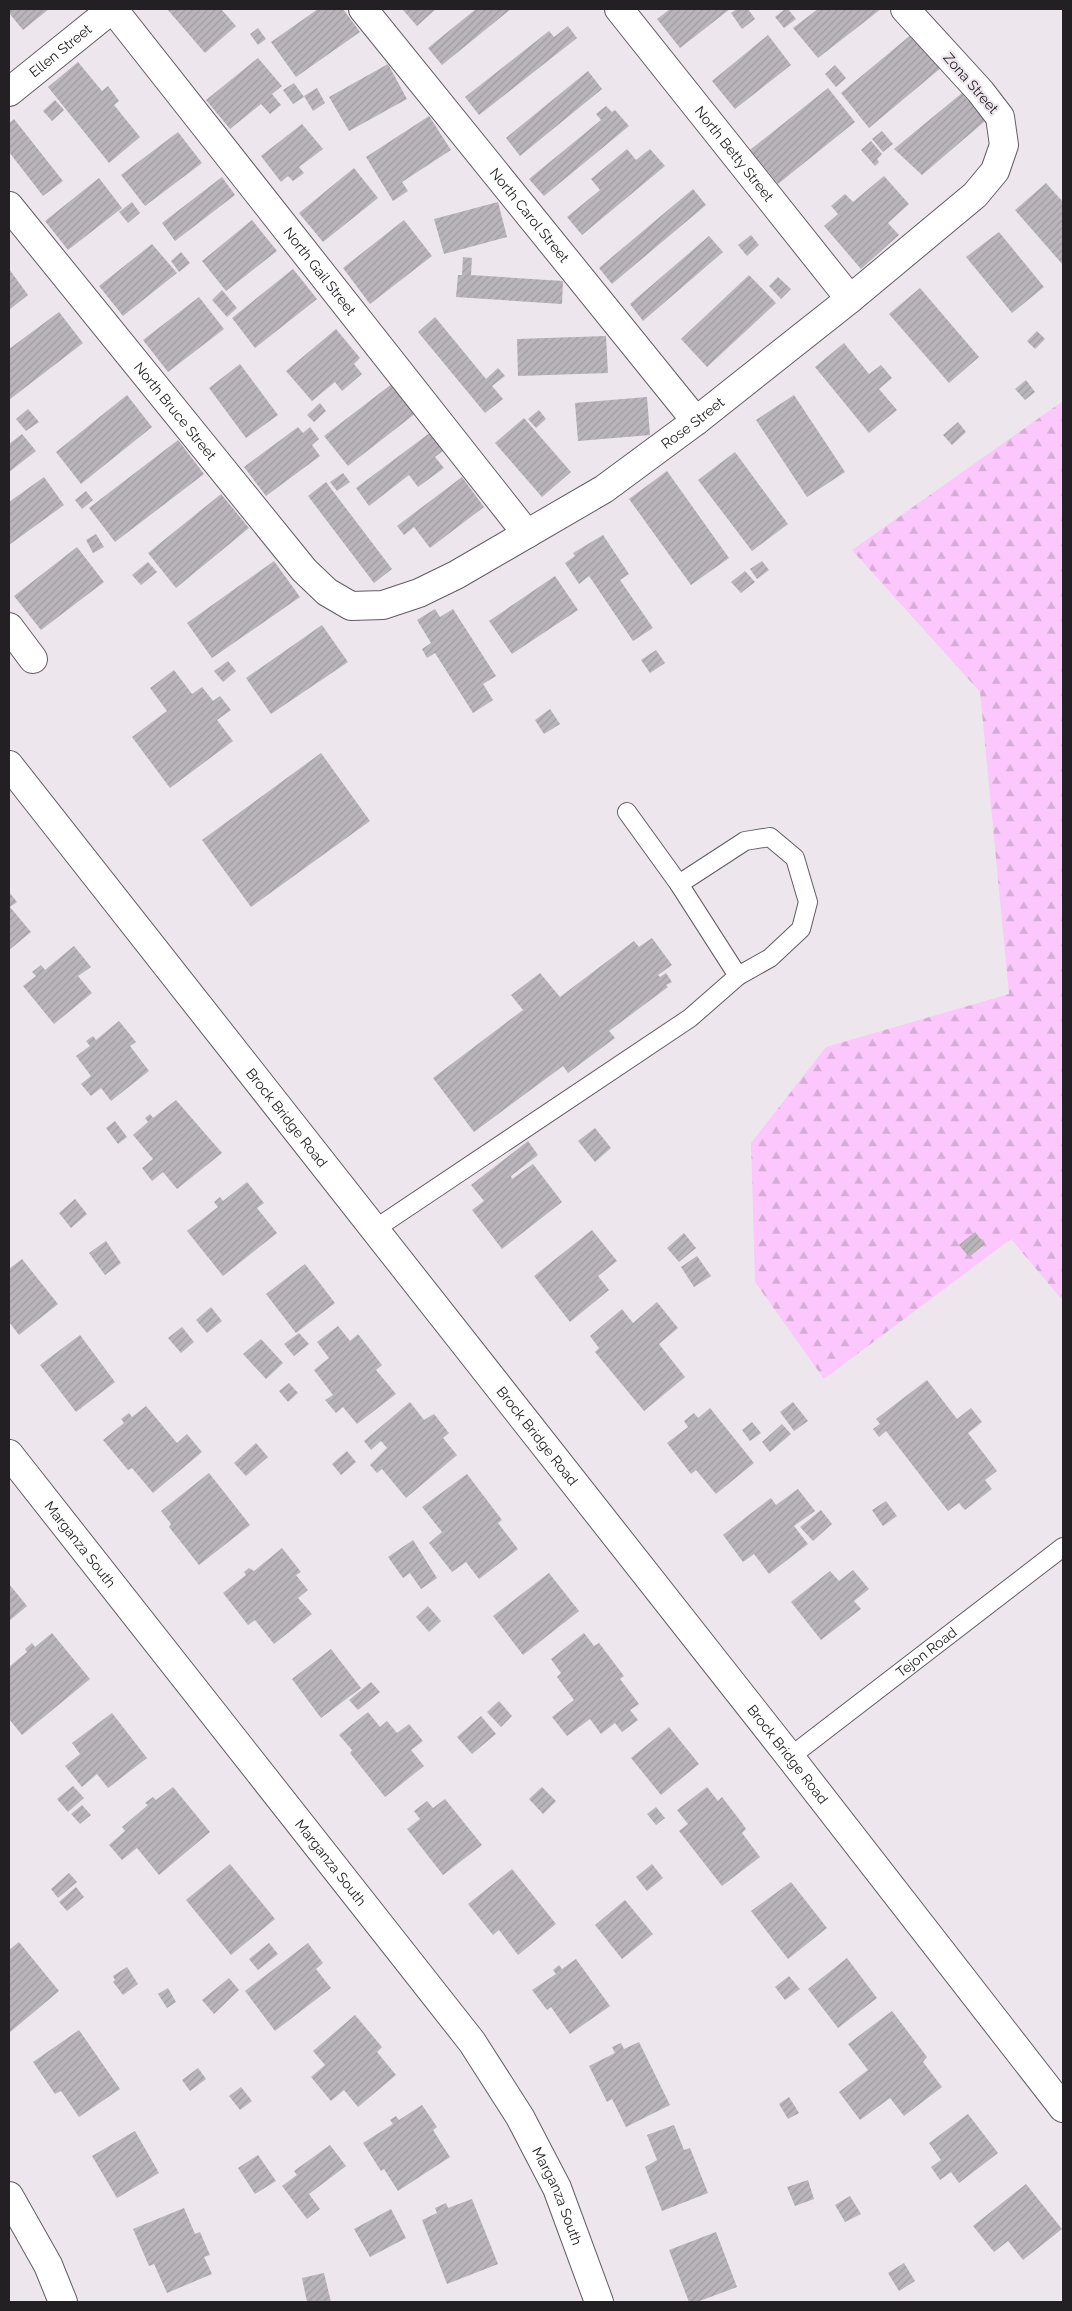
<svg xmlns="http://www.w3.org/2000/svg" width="1072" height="2311" viewBox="0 0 1072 2311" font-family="Raleway,sans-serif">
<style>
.forest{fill:url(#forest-firs)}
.building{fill:url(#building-hatch)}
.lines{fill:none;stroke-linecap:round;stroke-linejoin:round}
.service-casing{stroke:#625d62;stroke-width:20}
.minor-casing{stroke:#625d62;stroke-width:30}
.tertiary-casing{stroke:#625d62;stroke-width:30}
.service{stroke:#fff;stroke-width:18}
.minor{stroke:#fff;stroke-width:28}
.tertiary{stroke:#fff;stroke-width:28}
.labels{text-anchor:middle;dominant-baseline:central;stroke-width:4.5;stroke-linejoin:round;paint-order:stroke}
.street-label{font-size:14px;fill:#222022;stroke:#ede7ed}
</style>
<defs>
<pattern id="forest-firs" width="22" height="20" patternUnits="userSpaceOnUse" patternTransform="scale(1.25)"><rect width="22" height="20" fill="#fbc7fc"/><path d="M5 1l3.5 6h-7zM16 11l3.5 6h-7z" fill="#d7abd8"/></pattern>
<pattern id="building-hatch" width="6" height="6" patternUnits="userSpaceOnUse" patternTransform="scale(1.25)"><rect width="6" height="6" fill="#bab5ba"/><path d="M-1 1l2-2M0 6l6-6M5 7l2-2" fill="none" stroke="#a09ba0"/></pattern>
</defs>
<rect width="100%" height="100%" fill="#ede7ed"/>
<path class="forest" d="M1063,401V1301L1011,1239L824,1379L755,1282L751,1143L826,1047L1009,994L980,692L852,550Z"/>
<path class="building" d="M9,9H49L23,30L9,13Z
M167,9H221L236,26L205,53Z
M318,9H343L360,32L296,77L271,42Z
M405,9H436L417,26L403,10Z
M476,9H511L442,65L428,48Z
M670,9H730L680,48L657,19Z
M737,9H748L755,19L742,29L731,13Z
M785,9H788L796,19L784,28L775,17Z
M818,9H881L818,58L793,28Z
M568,26L577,38L479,115L465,97L549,31L554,37Z
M258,28L266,39L258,45L250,34Z
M912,34L942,67L869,128L841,93Z
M768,35L791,65L735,109L712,81Z
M258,58L282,86L272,94L281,105L270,114L261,104L230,129L206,100Z
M78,62L102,91L108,86L111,90L119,101L114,105L140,137L109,163L48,87Z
M388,64L407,99L349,131L329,97Z
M835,65L846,78L836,87L825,74Z
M588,71L602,89L520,156L506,138Z
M294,83L304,97L293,104L283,90Z
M317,88L325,103L313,111L304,96Z
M828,88L855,122L778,184L750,150Z
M962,93L985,121L922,175L894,149Z
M55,100L64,110L52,121L43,111Z
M606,106L612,112L615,110L629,126L544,196L529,179L601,120L596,114Z
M429,116L451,150L402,182L408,191L393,201L366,157Z
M14,119L63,181L43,196L9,152V123Z
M302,124L323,149L299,167L304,173L293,181L288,176L281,182L261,156Z
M882,131L893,144L883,152L872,139Z
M178,132L202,163L145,206L121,175Z
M871,141L882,154L877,159L879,162L875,166L861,150Z
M627,149L636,160L650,149L665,166L582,235L567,217L600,190L591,179Z
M354,168L378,198L323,242L299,213Z
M884,176L909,204L888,223L899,235L861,269L824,226L838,214L831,206L845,194L853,202Z
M222,177L235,195L175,241L162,223Z
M99,178L122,208L68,250L45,221Z
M1046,183L1063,202V265L1015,210Z
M693,189L706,205L612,284L599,268Z
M132,202L140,213L128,223L119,212Z
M498,202L507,237L444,254L434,219Z
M252,220L277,251L226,291L202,261Z
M404,220L432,256L370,304L343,268Z
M999,232L1044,287L1012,313L966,257Z
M751,235L759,245L747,256L738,245Z
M709,236L723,252L643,321L630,304Z
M152,244L177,273L123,316L99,286Z
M181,252L190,263L179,272L171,261Z
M463,257L472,258L471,275L563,281L562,304L456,297L458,275H462Z
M9,269L28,295L9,310Z
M293,269L317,299L255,348L232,318Z
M749,275L776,303L707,367L681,339Z
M778,277L791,289L781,299L769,286Z
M920,288L979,357L949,383L889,314Z
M222,290L237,308L227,317L212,300Z
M199,297L224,329L168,372L143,340Z
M59,312L83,343L9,400V349Z
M435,317L486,379L498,368L505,376L492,386L503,399L485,413L418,332Z
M336,329L360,358L354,364L362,374L342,391L335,382L312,401L286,371Z
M1037,331L1045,339L1035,349L1027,341Z
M606,336L608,373L518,376L517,339Z
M844,343L869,374L881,365L892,378L879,389L897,410L869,433L815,367Z
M240,364L278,415L246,438L209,388Z
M1026,380L1035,392L1025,400L1015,389Z
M393,383L416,413L348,466L324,436Z
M127,395L152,427L81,484L56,452Z
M794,395L845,472L807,497L756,420Z
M647,397L650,435L578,441L575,403Z
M320,403L326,411L314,422L307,415Z
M28,409L39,422L26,431L16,419Z
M539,410L546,419L536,428L528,419Z
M524,418L571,472L542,497L495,443Z
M958,422L966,432L952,445L943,435Z
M298,427L303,433L310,427L319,439L312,445L320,456L266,496L244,467Z
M431,432L444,450L435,457L444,468L418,487L409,475L369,506L356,488Z
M22,434L36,451L9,472V444Z
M178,440L204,474L115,542L89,508Z
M735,452L788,524L752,551L698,480Z
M667,471L729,558L691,585L629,499Z
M343,473L350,482L337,491L330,482Z
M44,477L64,505L9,545V502Z
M462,477L484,507L430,548L414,527L404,535L397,526Z
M326,482L392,569L374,583L308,496Z
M86,491L93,500L82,509L75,500Z
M221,494L249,528L176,588L148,553Z
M96,534L104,547L93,553L86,540Z
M603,535L629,574L620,580L653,628L633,641L589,576L579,584L565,563L575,556L573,553Z
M77,547L104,582L41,630L14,596Z
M274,561L300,597L212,658L187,623Z
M762,561L769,570L757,579L750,569Z
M148,562L157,572L141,585L132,575Z
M745,571L755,582L741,593L731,582Z
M555,576L578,610L512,654L489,621Z
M435,609L440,617L453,609L496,676L483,684L493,700L473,713L435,653L427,658L422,649L431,643L417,620Z
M322,625L348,662L271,714L246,678Z
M656,650L665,663L650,673L641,660Z
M228,661L236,671L223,682L214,671Z
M174,670L192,694L202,687L213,701L220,696L231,710L217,720L233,741L170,788L132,737L167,711L150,688Z
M550,709L560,724L544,734L535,720Z
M321,753L370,821L251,907L202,840Z
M9,892L17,902L10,907L31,932L9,950Z
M652,938L672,965L658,975L660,977L666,973L672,982L666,985L668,987L609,1031L615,1038L568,1073L563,1066L474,1132L433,1078L523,1010L511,995L540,973L560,997L634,941L639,947Z
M74,946L91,967L78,976L92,993L54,1024L23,986L36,976L32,972L41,965L45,970Z
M119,1021L136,1042L130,1046L149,1071L111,1101L101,1088L91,1096L81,1084L91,1076L76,1056L90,1046L86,1041L93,1036L96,1040Z
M176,1100L222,1153L177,1189L163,1172L152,1181L142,1168L153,1159L133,1135L148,1122L145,1118L150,1114L153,1118Z
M115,1121L127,1137L118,1144L106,1128Z
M595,1128L611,1148L595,1162L578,1141Z
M528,1141L538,1155L511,1176L512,1179L533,1164L562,1202L502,1249L472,1210L484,1201L471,1185Z
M247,1182L264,1203L257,1208L277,1233L223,1276L187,1231L218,1207L214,1202L220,1197L223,1201Z
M75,1199L87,1214L71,1228L59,1213Z
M592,1230L617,1261L598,1276L609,1290L570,1322L534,1276Z
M975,1232L985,1244L969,1257L959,1245Z
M684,1233L696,1248L679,1262L667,1248Z
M106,1241L121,1263L105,1275L89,1253Z
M697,1256L711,1276L694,1287L681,1267Z
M22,1259L58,1304L19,1335L9,1322V1269Z
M305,1264L335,1303L296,1333L266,1294Z
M657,1302L678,1328L659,1344L685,1377L644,1411L595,1352L599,1348L590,1336L622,1309L633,1323Z
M211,1307L222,1321L207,1333L196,1320Z
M338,1326L350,1341L358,1334L382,1365L376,1370L396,1394L357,1424L343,1407L336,1413L325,1400L333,1395L314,1370L329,1358L317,1342Z
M182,1327L194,1342L181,1353L168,1338Z
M299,1333L309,1344L294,1356L284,1344Z
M80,1335L115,1382L76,1412L40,1365Z
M261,1339L283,1363L266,1379L243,1354Z
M927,1380L957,1419L971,1408L982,1422L968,1433L997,1471L985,1480L992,1489L965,1510L959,1503L948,1511L886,1431L879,1437L873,1429L880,1424L876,1419Z
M289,1383L298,1393L288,1402L279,1391Z
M410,1402L424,1420L434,1414L449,1433L443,1438L457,1455L406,1498L382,1469L377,1473L370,1465L387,1448L381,1441L371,1450L364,1441Z
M793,1402L808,1421L794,1431L780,1412Z
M146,1406L177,1443L187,1434L202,1452L153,1493L132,1468L128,1470L103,1440L124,1423L121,1419L129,1413L132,1417Z
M710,1408L754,1463L716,1494L696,1470L691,1474L667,1443L688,1427L684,1421L694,1413L698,1418Z
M752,1422L761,1433L750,1441L742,1430Z
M782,1424L791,1434L770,1452L762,1442Z
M256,1443L268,1457L246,1476L234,1463Z
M347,1451L356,1462L341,1475L332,1464Z
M209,1473L250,1525L199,1565L169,1527L171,1524L161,1511Z
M467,1474L502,1520L498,1523L518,1549L479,1579L466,1562L452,1572L429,1543L442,1532L422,1507Z
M798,1489L815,1511L794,1526L808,1544L769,1574L754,1554L743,1562L723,1535L767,1501L771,1498L776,1505Z
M886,1501L897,1516L883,1526L872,1510Z
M821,1510L832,1524L813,1541L800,1527Z
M413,1540L437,1578L421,1589L410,1573L403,1578L388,1557Z
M282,1548L301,1572L296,1575L308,1590L298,1598L312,1614L274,1644L255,1620L248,1625L223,1593L246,1575L244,1572L249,1568L254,1571Z
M853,1570L869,1589L854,1601L861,1609L821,1640L791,1602L830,1571L839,1581Z
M549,1573L579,1611L523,1655L493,1616Z
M9,1584L27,1606L9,1621Z
M428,1606L441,1621L429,1632L416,1617Z
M52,1633L90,1679L22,1735L9,1719V1667L27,1652L25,1649L32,1643L35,1647Z
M584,1633L594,1646L599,1643L624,1676L620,1679L639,1704L630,1710L638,1720L622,1732L615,1723L601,1734L590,1719L567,1736L552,1717L574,1700L557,1677L561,1673L551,1659Z
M331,1649L361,1688L321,1718L292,1679Z
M371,1682L380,1692L358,1710L349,1700Z
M499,1701L512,1716L501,1727L487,1712Z
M368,1712L380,1727L387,1721L397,1733L409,1724L423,1741L411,1750L424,1766L385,1797L350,1753L352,1750L339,1735Z
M112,1713L147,1758L108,1788L97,1774L82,1787L65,1766L80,1754L72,1743Z
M481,1716L496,1734L472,1754L457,1737Z
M669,1727L699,1764L661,1795L631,1758Z
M73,1786L84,1798L68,1812L57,1799Z
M173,1787L210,1832L159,1875L137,1848L122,1860L109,1845L125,1831L122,1827L148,1805L145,1803L153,1797L156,1800Z
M542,1787L556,1801L543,1814L529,1799Z
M707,1787L718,1801L722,1797L742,1823L746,1829L742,1833L760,1857L722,1886L679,1831L688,1824L677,1810Z
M445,1799L482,1845L443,1875L407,1829L420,1819L414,1811L427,1801L433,1808Z
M82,1805L91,1815L80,1824L71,1814Z
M656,1807L665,1818L656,1825L647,1814Z
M230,1864L275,1919L231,1955L186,1900Z
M652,1864L663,1878L647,1891L636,1877Z
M512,1869L556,1924L518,1955L499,1930L493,1935L468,1904Z
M69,1873L77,1882L58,1898L51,1889Z
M791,1882L827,1928L788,1959L751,1911Z
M76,1887L84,1897L67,1911L59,1902Z
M625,1900L653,1934L622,1959L595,1925Z
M19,1942L59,1991L9,2033V1950Z
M269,1943L278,1954L258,1970L249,1959Z
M308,1943L323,1963L316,1969L331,1988L275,2031L245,1991Z
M847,1958L877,1998L838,2028L808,1989Z
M576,1959L610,2006L570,2034L551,2007L547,2010L532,1990L556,1974L553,1970L559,1965L562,1969Z
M127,1967L138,1984L123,1995L113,1982L115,1980L113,1976Z
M789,1976L800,1989L785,2000L775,1987Z
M229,1978L239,1990L214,2014L202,2000Z
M168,1988L176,2002L167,2008L158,1994Z
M892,2011L927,2057L923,2062L942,2087L904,2116L890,2098L860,2120L839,2092L868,2070L848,2044Z
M355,2015L382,2047L377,2052L396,2075L358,2107L344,2090L331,2101L311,2077L325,2065L313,2051Z
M79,2030L120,2089L79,2117L61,2091L55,2094L33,2062Z
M639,2042L670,2105L626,2127L612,2099L607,2102L589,2066L615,2053L612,2047L621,2043L624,2049Z
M198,2068L206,2079L190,2091L182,2080Z
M241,2087L252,2101L240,2110L229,2096Z
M789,2097L799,2113L788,2119L779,2104Z
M422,2105L437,2127L433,2130L450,2157L398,2191L384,2169L381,2171L363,2143L393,2124L390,2120L396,2116L399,2120Z
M968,2114L998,2153L959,2183L951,2172L940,2180L931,2167L941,2160L929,2143Z
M674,2125L684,2150L690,2148L708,2193L662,2211L645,2167L657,2160L647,2135Z
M135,2131L159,2173L117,2198L92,2156Z
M330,2145L346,2166L309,2194L320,2209L307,2219L282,2186L297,2175L294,2171Z
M258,2155L276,2181L255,2194L238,2168Z
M808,2180L814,2199L795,2206L787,2187Z
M1026,2184L1062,2229L1023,2260L1008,2241L994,2252L973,2226Z
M850,2196L861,2214L845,2222L835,2205Z
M472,2199L498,2264L447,2284L422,2220L437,2213L435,2208L446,2203L448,2208Z
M184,2208L195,2234L200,2232L210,2255L204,2257L212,2274L167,2293L154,2264L149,2266L133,2229Z
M391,2209L406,2238L370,2257L354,2229Z
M716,2232L737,2287L697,2302H689L669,2250Z
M904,2263L915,2281L899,2291L888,2273Z
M324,2273L331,2302H307L302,2278Z"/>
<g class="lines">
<defs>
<g id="service">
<path d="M679,884L745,841L770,837L795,858L808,902L801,929L770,958L738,976"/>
<path d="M375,1229L690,1018L738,976L679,884L627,812"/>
<path id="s1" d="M790,1757L1063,1547"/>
</g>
<g id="minor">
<path id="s2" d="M113,9L527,534"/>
<path id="s3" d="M363,9L696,421"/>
<path id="s4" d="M619,9L850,299"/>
<path id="s5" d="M9,92L112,9"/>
<path id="s6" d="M9,206L304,570L327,592L351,606L383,605L419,593L456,575L604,489L696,421L850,299L975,195L995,171L1004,145L1000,117L980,91L905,9"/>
<path d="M9,627L33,659"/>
<path id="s7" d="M9,1454L472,2042L520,2117L557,2188L599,2302"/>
<path d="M9,2196L48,2265L63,2302"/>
</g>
<g id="tertiary">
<path id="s8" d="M9,765L790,1757L1063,2108"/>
</g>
</defs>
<use href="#service" class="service-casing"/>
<use href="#minor" class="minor-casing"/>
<use href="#tertiary" class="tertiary-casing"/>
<use href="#service" class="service"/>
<use href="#minor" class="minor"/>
<use href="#tertiary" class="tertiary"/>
</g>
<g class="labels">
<g class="street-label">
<text stroke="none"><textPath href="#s5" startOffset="66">Ellen Street</textPath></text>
<text transform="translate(971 83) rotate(49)">Zona Street</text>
<text stroke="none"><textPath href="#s4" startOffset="185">North Betty Street</textPath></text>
<text stroke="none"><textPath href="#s3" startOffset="265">North Carol Street</textPath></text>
<text stroke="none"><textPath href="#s2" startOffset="334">North Gail Street</textPath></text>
<text stroke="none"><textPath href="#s6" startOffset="264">North Bruce Street</textPath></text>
<text stroke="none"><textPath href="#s6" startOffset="921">Rose Street</textPath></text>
<text stroke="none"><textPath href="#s8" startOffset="449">Brock Bridge Road</textPath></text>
<text stroke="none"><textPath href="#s8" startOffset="854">Brock Bridge Road</textPath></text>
<text stroke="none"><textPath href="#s7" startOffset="115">Marganza South</textPath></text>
<text stroke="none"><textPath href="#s1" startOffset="172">Tejon Road</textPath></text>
<text stroke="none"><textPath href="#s8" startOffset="1259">Brock Bridge Road</textPath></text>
<text stroke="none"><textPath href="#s7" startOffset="520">Marganza South</textPath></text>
<text stroke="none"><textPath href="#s7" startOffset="925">Marganza South</textPath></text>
</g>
</g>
<rect width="1072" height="2311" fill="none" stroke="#222022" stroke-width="20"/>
</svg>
